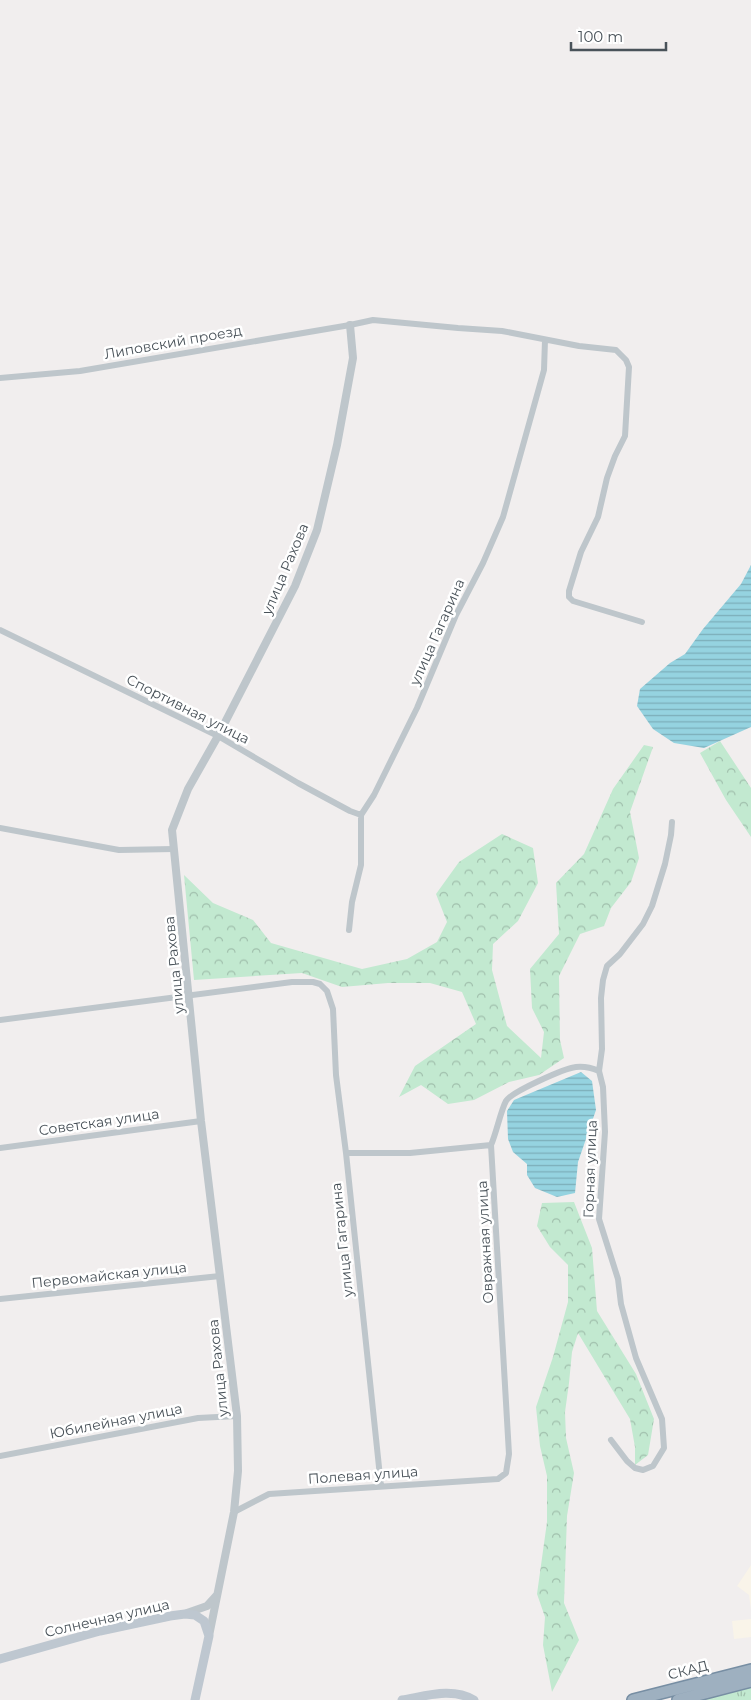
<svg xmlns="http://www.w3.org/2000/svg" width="751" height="1700" viewBox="0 0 751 1700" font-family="Montserrat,sans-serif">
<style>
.commercial{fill:#f9f4e9}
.grass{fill:url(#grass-tufts)}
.forest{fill:url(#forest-crowns)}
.water{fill:url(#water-rules)}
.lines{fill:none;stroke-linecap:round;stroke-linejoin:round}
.trunk-casing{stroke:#778ea3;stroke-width:14}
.minor{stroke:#bec6cb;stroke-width:6}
.tertiary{stroke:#bec6cb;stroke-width:8}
.secondary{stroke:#bec7d0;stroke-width:9}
.trunk{stroke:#9eb0c0;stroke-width:11}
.labels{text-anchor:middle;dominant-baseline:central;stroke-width:5;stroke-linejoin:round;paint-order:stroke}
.street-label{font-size:14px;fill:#495259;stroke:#fff}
</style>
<defs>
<pattern id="grass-tufts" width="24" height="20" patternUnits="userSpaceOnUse" patternTransform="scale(1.25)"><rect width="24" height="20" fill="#c2e9d0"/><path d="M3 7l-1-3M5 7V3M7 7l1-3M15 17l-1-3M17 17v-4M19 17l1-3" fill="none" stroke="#a0bfac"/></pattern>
<pattern id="forest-crowns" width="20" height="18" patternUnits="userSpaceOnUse" patternTransform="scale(1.25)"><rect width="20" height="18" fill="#c2e9d0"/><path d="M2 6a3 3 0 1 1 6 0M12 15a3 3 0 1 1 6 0" fill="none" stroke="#a0bfac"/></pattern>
<pattern id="water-rules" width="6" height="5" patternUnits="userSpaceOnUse" patternTransform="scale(1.25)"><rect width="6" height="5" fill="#95d3e0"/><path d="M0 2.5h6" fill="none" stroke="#7caeb9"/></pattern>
</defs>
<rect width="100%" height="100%" fill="#f1eeee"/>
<path class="commercial" d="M751,1565V1609L749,1595L737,1586Z
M751,1619V1637L734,1639L732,1621Z"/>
<path class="grass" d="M751,1685V1700H697Z"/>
<path class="forest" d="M720,741L751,788V837L726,800L700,753Z
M644,745L653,747L630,812L639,858L631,882L611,908L604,926L580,934L559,976L560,1040L564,1058L539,1075L509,1082L474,1100L448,1104L421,1085L399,1097L415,1066L476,1024L462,992L430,983H388L342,987L302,973L194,980L184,875L213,903L253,920L271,943L362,969L407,959L437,942L447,922L436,894L459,862L502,834L533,848L538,883L518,921L493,944L492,970L507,1026L541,1058L544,1032L532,1008L530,969L559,934L556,883L584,854L613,789Z
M574,1202L592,1248L597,1311L636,1374L654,1419L648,1455L635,1465V1447L630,1419L578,1333L572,1352L569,1383L565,1412L566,1438L574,1473L567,1516L564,1603L579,1640L552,1692L543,1645L545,1617L537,1594L547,1522V1476L540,1446L536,1407L553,1357L568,1302V1265L550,1247L537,1226L542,1203Z"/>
<path class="water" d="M751,565V727L704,748L674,743L653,729L637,706L640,689L670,663L685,654L703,629L741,584Z
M581,1072L592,1081L596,1110L578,1162L575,1193L557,1197L535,1188L527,1175V1164L513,1152L508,1139L507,1111L514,1100Z"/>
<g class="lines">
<defs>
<path id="trunk" d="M633,1700L751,1670
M678,1700L751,1681"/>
</defs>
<use href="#trunk" class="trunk-casing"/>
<path class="minor" d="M0,378L80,371L350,325L373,320L458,328L502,331L579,346L616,350L626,360L629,367L625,436L615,456L607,478L598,517L581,552L569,591V597L573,601L642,622
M0,630L218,736L298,783L350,811L361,815
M0,828L119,850L174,849
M349,930L352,902L361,865V815L374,795L417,708L456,615L483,563L503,517L544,370L545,340
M0,1020L292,982H313L320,984L327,991L333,1009L336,1075L346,1153L381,1486
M491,1145C496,1134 501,1110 506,1101C511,1092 565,1068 576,1067C585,1066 592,1068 599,1071
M0,1148L201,1121
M0,1299L220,1276
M611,1440L627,1461L635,1468L643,1470L653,1466L664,1448L662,1419L636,1358L621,1304L618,1279L599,1219L605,1132L603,1087L599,1071L602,1049L601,998L603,980L607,966L620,954L643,924L652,906L665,864L671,835L672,822
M0,1456L198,1418L237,1416
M234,1512L269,1494L498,1479L506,1473L509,1454L491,1145L410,1153H346"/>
<path class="tertiary" d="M187,1613L207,1606L217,1595
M209,1636L234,1512L238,1471L237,1416L201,1121L172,830L188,789L218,736L295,586L317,530L337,445L353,358L350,325"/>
<path class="secondary" d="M0,1659L100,1631L170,1616L185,1614L195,1615L204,1621L209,1636L195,1700
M402,1700C426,1696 452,1687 474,1700"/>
<use href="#trunk" class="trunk"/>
</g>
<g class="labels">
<g class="street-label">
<text transform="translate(173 342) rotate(-10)">Липовский проезд</text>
<text transform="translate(285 569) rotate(-67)">улица Рахова</text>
<text transform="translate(437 632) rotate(-66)">улица Гагарина</text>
<text transform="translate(188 709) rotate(27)">Спортивная улица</text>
<text transform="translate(174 965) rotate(-96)">улица Рахова</text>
<text transform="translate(99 1122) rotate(-8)">Советская улица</text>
<text transform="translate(590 1169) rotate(-88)">Горная улица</text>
<text transform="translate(342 1240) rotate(-96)">улица Гагарина</text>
<text transform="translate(485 1242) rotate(-93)">Овражная улица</text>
<text transform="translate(109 1275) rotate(-6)">Первомайская улица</text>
<text transform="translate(218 1368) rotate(-96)">улица Рахова</text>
<text transform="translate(116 1421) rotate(-11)">Юбилейная улица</text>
<text transform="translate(363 1475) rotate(-4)">Полевая улица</text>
<text transform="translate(107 1618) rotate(-13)">Солнечная улица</text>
<text transform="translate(688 1670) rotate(-14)">СКАД</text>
</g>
</g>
<path d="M571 42v8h95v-8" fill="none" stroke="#495259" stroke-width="2.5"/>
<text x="578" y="42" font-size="15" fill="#495259" stroke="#ffffff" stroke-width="4" paint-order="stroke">100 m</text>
</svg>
